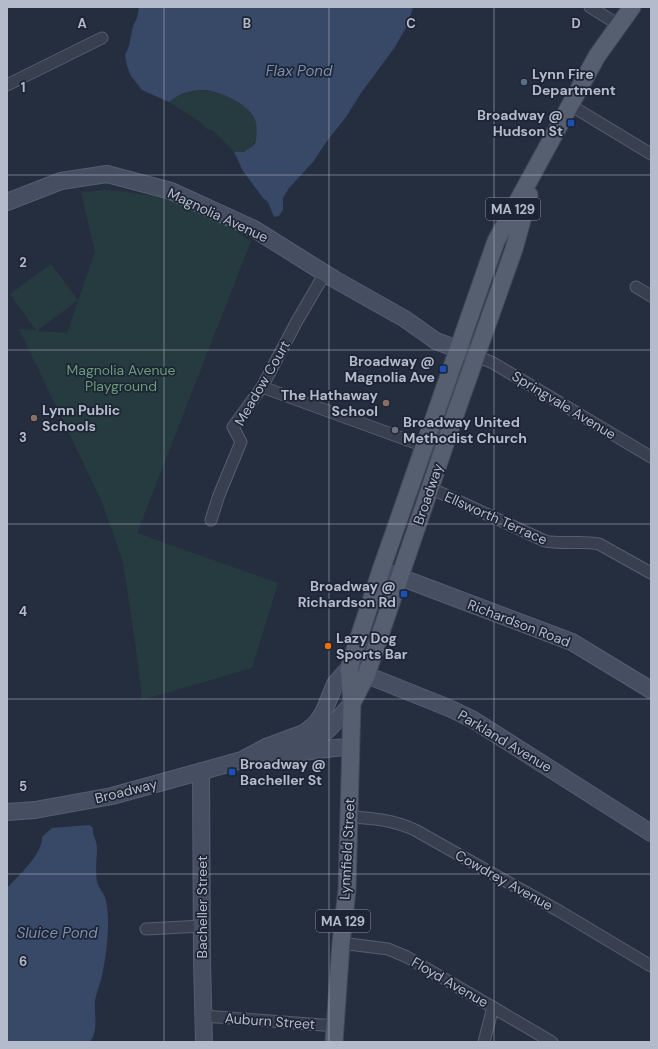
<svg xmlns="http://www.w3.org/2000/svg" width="658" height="1049" viewBox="0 0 658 1049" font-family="'DM Sans',sans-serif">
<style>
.green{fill:#263b40}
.water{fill:#384867}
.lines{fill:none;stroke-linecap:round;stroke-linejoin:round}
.street-casing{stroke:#565e6d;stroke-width:13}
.secondary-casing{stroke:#565e6d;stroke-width:18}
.primary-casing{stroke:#414958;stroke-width:19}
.street{stroke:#38404f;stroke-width:11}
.secondary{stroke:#464f62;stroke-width:16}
.primary{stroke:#565f6f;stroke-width:17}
.grid{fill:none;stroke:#b4bbca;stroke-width:1;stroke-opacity:0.55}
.service-dot{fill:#5c6f8a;stroke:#1d2534;stroke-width:1.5}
.transit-dot{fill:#1a4fb4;stroke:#1d2534;stroke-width:1.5}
.education-dot{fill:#8d6e63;stroke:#1d2534;stroke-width:1.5}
.worship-dot{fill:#6b7280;stroke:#1d2534;stroke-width:1.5}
.food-dot{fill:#e8710a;stroke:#1d2534;stroke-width:1.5}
.labels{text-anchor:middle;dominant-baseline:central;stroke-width:3.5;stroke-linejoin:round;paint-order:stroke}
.shield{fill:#1d2534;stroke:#878e9d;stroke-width:1}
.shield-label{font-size:13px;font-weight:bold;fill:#b4bbca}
.poi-label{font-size:14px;font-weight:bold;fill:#b4bbca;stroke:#1d2534;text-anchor:start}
.street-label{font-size:14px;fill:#b4bbca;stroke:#1d2534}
.park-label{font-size:14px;fill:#6b9b7a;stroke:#1d2534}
.water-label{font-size:15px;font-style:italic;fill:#7c8eb2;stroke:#1d2534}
.grid-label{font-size:13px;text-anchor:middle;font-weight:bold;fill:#b4bbca;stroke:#1d2534;stroke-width:3.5;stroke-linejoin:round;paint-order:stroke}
</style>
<rect width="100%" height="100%" fill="#242e3f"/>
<path class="green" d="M204,90C221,92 243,101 253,115C263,130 255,156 234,152L216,133L212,130L207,129L199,121L169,102L175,97L187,92Z
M108,190C127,192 147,194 166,199C197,208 224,224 251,241L137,533L278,583L252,668L142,700L137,656L123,562L102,502L19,329L36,330L10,294L51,264L78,300L37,331L67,333L95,252L81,192Z"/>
<path class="water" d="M139,7H413L408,24L395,47L361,93L346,117L327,141L313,162L289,188L283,198V210L279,216L274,217L268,202L263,198L243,171L234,152H244L255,144C257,136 258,125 254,117C246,103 218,90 203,90C194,90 184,92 176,97C173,98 172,100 169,102L142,90L131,76L127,66L125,55L129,46L133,26L137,18Z
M90,825L93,828C92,836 97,840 97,848C97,859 95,870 97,882C99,889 105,894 106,901C111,924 106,958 101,980C99,987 96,994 95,1001C94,1012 99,1035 89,1042H7V888C17,877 43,854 42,837L52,828Z"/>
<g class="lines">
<defs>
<path id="street" d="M590,7L619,25
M7,85L102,38
M570,105L651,154
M636,287L651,296
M476,356L493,363L651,457
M262,387L424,446
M430,488L545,541C563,545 581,540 599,544L651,573
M211,520L219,495L241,442L233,427L262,387L297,321L325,273
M349,817C372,818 394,820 415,830L559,911L651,966
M146,929L202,926
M341,943L388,949L407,957L552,1042
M204,1016L336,1026
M484,1042L493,1007"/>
<path id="secondary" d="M7,202L61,181L107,174L171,191L254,229L334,279L405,319L436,341L476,356
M381,570L572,642L651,690
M300,747C324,738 335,723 352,703
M249,759C284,757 317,748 351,747
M201,771L202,960L204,1042
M7,812L35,810L112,796L242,760L266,747L304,733L312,727L317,722L324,711L335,684L349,668L449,708L472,719L651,833"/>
<path id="primary" d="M352,703L366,676L455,415L514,249L529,195
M334,1042L341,943L347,890L352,703L349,668L381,570L496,241L597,56L632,7"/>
</defs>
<use href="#street" class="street-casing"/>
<use href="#secondary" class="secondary-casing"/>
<use href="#primary" class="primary-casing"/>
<use href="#street" class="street"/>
<use href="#secondary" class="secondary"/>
<use href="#primary" class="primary"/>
</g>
<path class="grid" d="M164,7V1042M329,7V1042M494,7V1042M7,175H651M7,350H651M7,524H651M7,699H651M7,874H651"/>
<circle class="service-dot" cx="524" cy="82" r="4"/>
<g class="transit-dot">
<rect x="567" y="119" width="8" height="8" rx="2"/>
<rect x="439" y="365" width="8" height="8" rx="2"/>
<rect x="400" y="590" width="8" height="8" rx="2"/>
<rect x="228" y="768" width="8" height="8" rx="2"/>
</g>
<g class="education-dot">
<circle cx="386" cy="403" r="4"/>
<circle cx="34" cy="418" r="4"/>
</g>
<circle class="worship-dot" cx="395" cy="430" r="4"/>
<circle class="food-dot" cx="328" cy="646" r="4"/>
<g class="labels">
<g class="shield">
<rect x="486" y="198" width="54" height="22" rx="3"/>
<rect x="316" y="910" width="54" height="22" rx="3"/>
</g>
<g class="shield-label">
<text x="513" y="209">MA 129</text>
<text x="343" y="921">MA 129</text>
</g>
<g class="poi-label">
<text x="532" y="74">Lynn Fire<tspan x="532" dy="16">Department</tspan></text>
<text x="563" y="115" text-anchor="end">Broadway @<tspan x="563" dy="16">Hudson St</tspan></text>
<text x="435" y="361" text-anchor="end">Broadway @<tspan x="435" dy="16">Magnolia Ave</tspan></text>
<text x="378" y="395" text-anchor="end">The Hathaway<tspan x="378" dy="16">School</tspan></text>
<text x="42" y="410">Lynn Public<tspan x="42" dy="16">Schools</tspan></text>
<text x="403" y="422">Broadway United<tspan x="403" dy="16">Methodist Church</tspan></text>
<text x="396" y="586" text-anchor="end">Broadway @<tspan x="396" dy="16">Richardson Rd</tspan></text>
<text x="336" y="638">Lazy Dog<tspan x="336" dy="16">Sports Bar</tspan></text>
<text x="240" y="764">Broadway @<tspan x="240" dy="16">Bacheller St</tspan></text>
</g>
<g class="street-label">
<text transform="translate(218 215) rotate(25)">Magnolia Avenue</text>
<text transform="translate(262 383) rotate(-60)">Meadow Court</text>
<text transform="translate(564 405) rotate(31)">Springvale Avenue</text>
<text transform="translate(428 494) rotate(-71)">Broadway</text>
<text transform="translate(496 518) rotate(24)">Ellsworth Terrace</text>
<text transform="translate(519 623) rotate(21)">Richardson Road</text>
<text transform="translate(505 741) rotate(31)">Parkland Avenue</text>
<text transform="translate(126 791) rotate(-14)">Broadway</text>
<text transform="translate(347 849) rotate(-87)">Lynnfield Street</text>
<text transform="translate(504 880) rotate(29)">Cowdrey Avenue</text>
<text transform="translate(202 907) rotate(-90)">Bacheller Street</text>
<text transform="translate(450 982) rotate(30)">Floyd Avenue</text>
<text transform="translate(270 1021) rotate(4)">Auburn Street</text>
</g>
<g class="park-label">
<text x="121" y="370">Magnolia Avenue<tspan x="121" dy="16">Playground</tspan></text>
</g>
<g class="water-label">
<text x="299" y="71">Flax Pond</text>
<text x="57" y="933">Sluice Pond</text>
</g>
</g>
<g class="grid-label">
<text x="82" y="28">A</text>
<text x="247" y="28">B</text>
<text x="411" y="28">C</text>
<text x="576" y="28">D</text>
<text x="23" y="92">1</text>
<text x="23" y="267">2</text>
<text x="23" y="442">3</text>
<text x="23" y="616">4</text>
<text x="23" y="791">5</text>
<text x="23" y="966">6</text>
</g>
<rect width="658" height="1049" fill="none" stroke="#b4bbca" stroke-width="16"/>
</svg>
